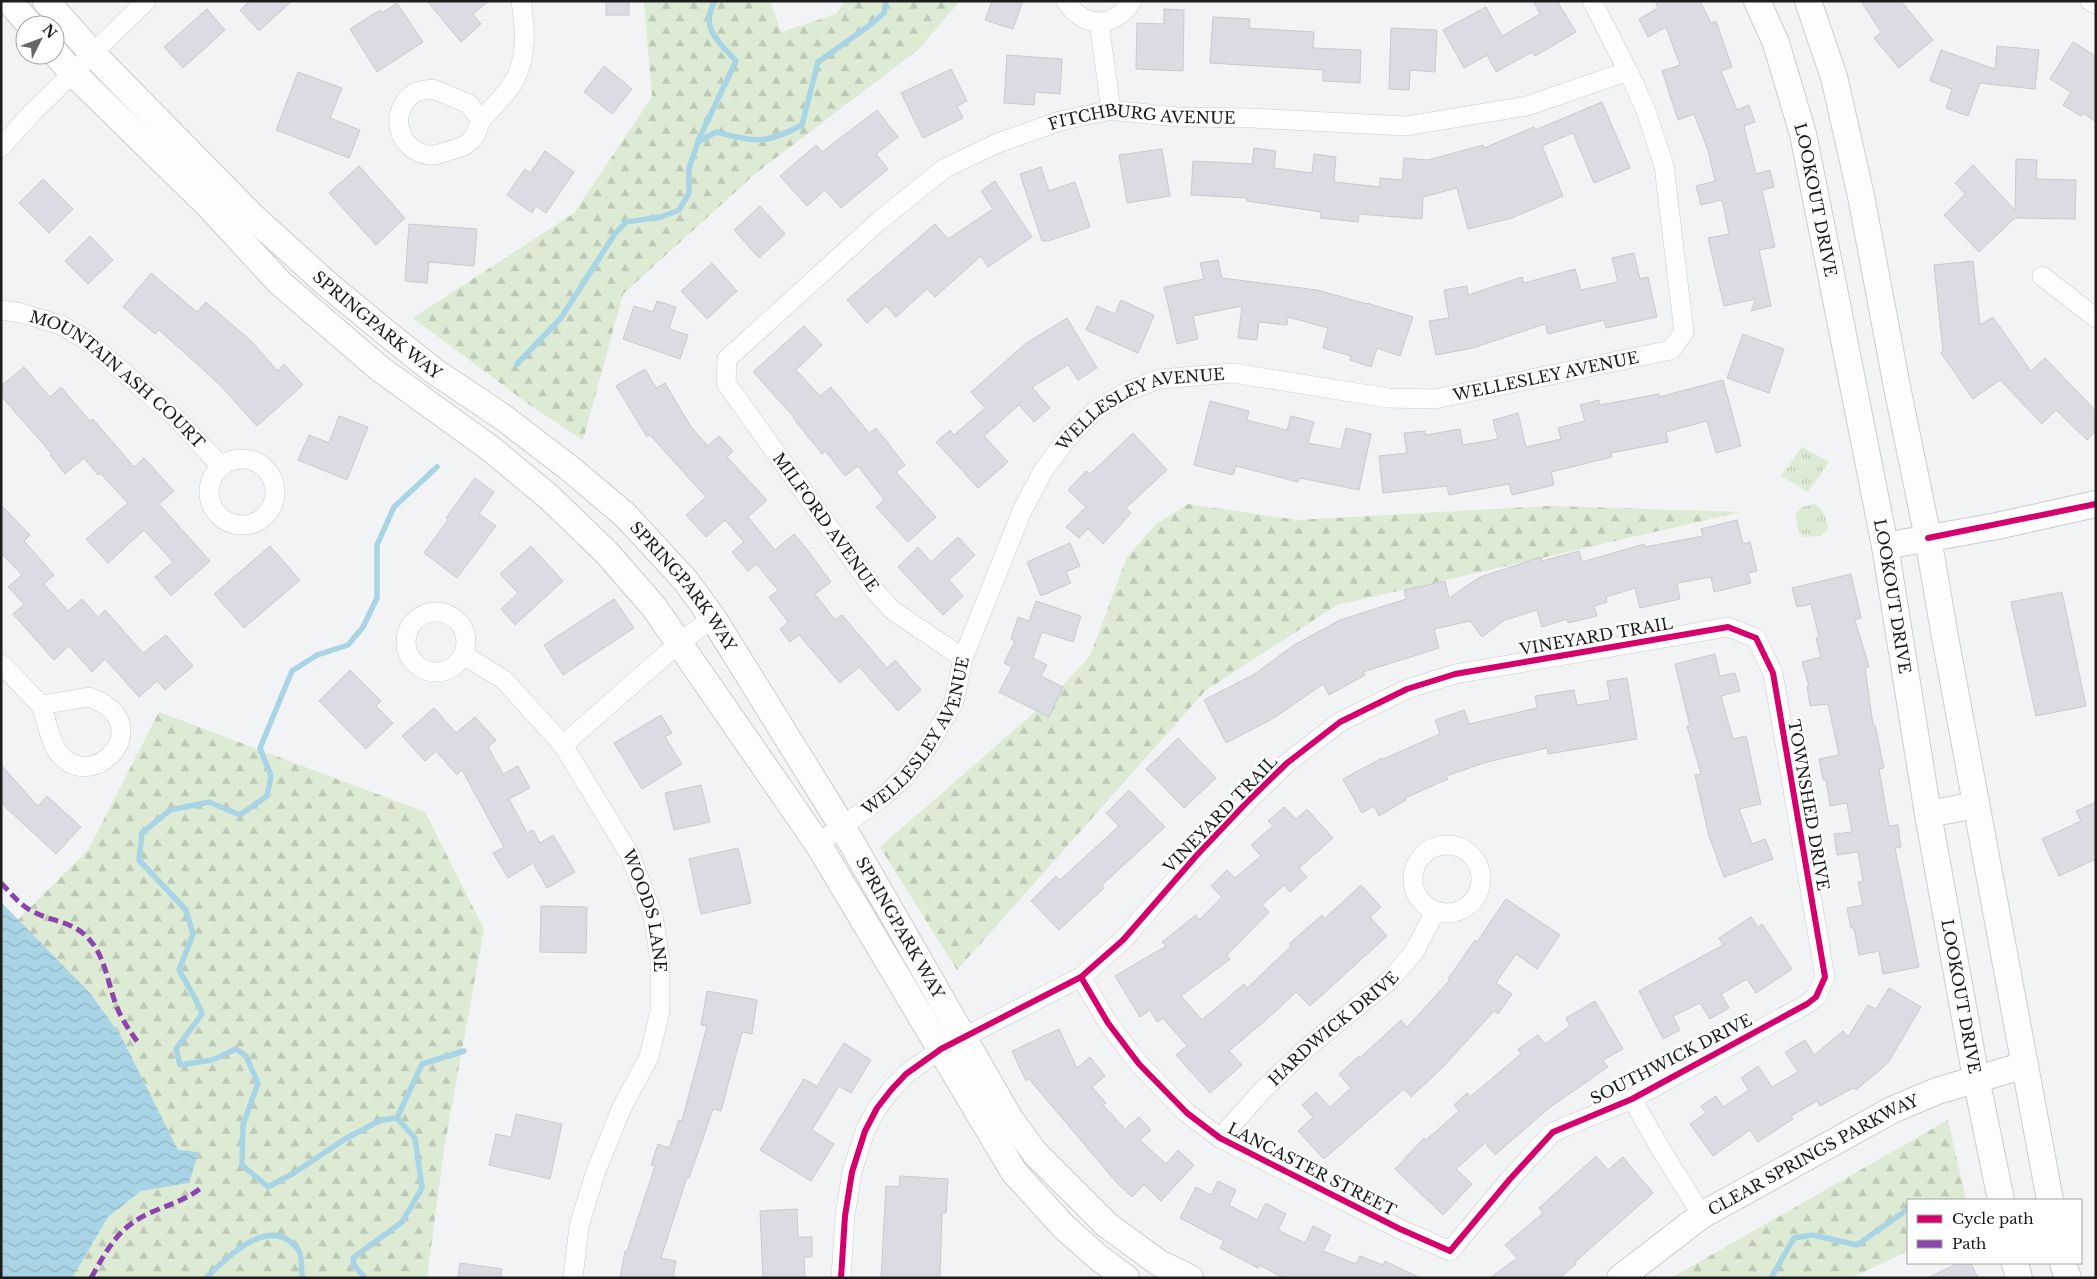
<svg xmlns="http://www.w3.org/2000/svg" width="2097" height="1279" viewBox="0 0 2097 1279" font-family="'Libre Baskerville',serif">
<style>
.grass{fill:url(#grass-tufts)}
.forest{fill:url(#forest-firs)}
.water{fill:url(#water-waves)}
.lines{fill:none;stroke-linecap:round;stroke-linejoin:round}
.stream{stroke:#a9d4e5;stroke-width:5.5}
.building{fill:#dbdbe4;stroke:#c9cacb}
.street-casing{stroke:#cbcccd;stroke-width:20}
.secondary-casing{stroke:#cbcccd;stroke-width:28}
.street{stroke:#fdfdfd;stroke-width:19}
.secondary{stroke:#fdfdfd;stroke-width:26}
.quiet{stroke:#8e44ad;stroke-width:5;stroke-dasharray:10 5;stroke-linecap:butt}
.cycleway-casing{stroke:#fff;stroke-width:9}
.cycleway{stroke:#d6006c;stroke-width:6}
.labels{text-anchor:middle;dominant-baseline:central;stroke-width:5;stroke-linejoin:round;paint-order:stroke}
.street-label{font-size:16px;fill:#1c1c1d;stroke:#fff}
</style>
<defs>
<pattern id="grass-tufts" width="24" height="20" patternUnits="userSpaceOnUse" patternTransform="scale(1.25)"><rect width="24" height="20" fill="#ddebd4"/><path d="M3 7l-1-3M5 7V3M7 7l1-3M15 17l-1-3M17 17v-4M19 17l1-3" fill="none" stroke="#bdc9b6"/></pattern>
<pattern id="forest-firs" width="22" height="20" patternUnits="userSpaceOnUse" patternTransform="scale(1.25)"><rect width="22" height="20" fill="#ddebd4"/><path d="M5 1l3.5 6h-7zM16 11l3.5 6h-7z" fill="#bdc9b6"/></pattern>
<pattern id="water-waves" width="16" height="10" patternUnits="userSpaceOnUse" patternTransform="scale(1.25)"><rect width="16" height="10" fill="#a9d4e5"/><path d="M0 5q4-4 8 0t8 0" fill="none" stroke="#91b5c4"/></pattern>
</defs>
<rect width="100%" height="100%" fill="#f2f3f4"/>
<path class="grass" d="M1802,447L1829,462L1808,492L1781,476Z
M1816,504C1823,511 1827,518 1828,528L1821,536L1804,537L1799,533L1795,514L1802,507Z"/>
<path class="forest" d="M644,1H770L781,32L836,14L845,1H960L919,49L756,173L623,294L583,440L531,406L413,318L574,213L652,97Z
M1188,504L1297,520L1550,506L1741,512L1337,605L1205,691L957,970L880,847L1052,697L1090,656L1127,557L1155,525Z
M159,712L425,812L484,929L444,1149L427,1278H72L108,1217L141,1191L189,1183L199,1152L178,1150L121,1036L90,993L18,920L88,850Z
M1948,1120L1966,1200H1908V1251L1851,1278H1671Z"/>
<path class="water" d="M1,902L90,993L121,1036L178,1150L199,1152L189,1183L141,1191L108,1217L72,1278H1Z"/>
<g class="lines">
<path class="stream" d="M698,141L736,61C719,42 699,28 715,1
M517,364L561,318L614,235L626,222L661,217L679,210L689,193V168L698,142L716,132C756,142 764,145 802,125L818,62L870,25L884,13L886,1
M397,1118L422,1064L464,1051
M206,1278C228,1256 272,1212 299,1251C303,1258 300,1270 303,1278
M365,1278L354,1265L353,1258L402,1222L422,1188L415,1138L397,1118L381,1120L345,1139L294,1173L268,1187L242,1165L243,1125L258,1083L246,1056L236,1049L212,1060L180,1065L176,1049L202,1014L196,1000L179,970L193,934L186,910L139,860L142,833L170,810L209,802L240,815L267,796L271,776L260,748L292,671L317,655L348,645L363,627L377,598V545L394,507L437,467
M1771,1278L1794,1238L1813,1235L1857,1245L1908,1209"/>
</g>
<path class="building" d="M250,1H292L259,31L240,10Z
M427,1H489L473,14L481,24L461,42Z
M606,1H629V15H606Z
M992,1H1023L1013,29L985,20Z
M1533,1H1557L1576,32L1535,56L1532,52L1496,72L1487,55L1464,68L1443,30L1486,7L1502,36L1540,14Z
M1655,1H1700L1711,23L1716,21L1732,67L1721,71L1737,110L1749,105L1755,122L1744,126L1756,174L1770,170L1774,187L1762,190L1775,247L1759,250L1771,306L1751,311L1756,299L1724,306L1708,238L1729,234L1722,200L1701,205L1696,186L1715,181L1708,150L1694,114L1678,120L1662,71L1680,65L1666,27L1648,37L1639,19L1658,8Z
M1861,1H1901L1933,40L1899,68L1874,38L1881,32Z
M397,3L423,42L377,72L350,29L380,10L382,13Z
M207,9L225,30L183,68L164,47Z
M1164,9L1184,10L1183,71L1136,69L1137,23L1164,24Z
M1213,17L1250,19L1249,28L1314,32L1313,48L1361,50L1360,83L1323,81V70L1210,63Z
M1391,28L1437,30L1435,72L1410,70L1409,90L1389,89Z
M2073,42L2096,56V122L2083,113L2081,116L2063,105L2071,92L2050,79Z
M1997,46L2039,50L2035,89L1980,83L1968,116L1946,108L1952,89L1930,81L1941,50L1995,69Z
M1007,55L1062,59L1060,94L1035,92L1034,105L1004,103Z
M604,66L632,89L612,114L584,92Z
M951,69L967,101L957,106L963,118L923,138L901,93Z
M298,72L342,88L330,118L360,130L349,158L276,130Z
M1602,102L1630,168L1594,183L1573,133L1542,146L1563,196L1512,218L1468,229L1457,188L1423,197L1422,219L1359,214L1358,222L1320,218L1321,212L1247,201V198L1191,195L1193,161L1252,164L1254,148L1276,151L1274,168L1312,173L1314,154L1336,157L1334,182L1380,187V178L1402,180L1404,158L1428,160L1483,145L1484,148L1534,127L1535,130Z
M877,110L898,137L876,154L888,169L841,208L825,190L807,206L780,176L816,145L822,152Z
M1162,149L1170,196L1127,203L1119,155Z
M545,151L574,172L546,213L536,206L532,213L507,195L525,169L530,173Z
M2016,159L2037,160L2036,179L2076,180L2075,219L2015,218L1979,252L1944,215L1965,194L1955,183L1973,165L2015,210Z
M359,166L405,218L376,245L329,193Z
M1041,167L1049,191L1075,182L1090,227L1048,241H1042L1020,174Z
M43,179L73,209L49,233L19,203Z
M995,181L1032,237L988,267L981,256L935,297L927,289L896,317L886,306L867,323L847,300L935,224L948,239L993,209L981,191Z
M760,206L785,234L759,258L734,230Z
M409,224L477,229L474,266L429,262L427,283L405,281Z
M90,236L113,260L88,284L65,261Z
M1634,253L1640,279L1648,277L1657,317L1606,328L1604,320L1548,334L1545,324L1473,348L1436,355L1429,321L1449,318L1444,290L1467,286L1468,295L1522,277L1524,283L1575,269L1581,290L1618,282L1612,258Z
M1218,260L1222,278L1317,290L1367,304V303L1413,317L1400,356L1377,348L1371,367L1350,360L1351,356L1323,348L1328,328L1288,317L1287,325L1259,322L1257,340L1238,338L1242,306L1193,316L1198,339L1177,344L1164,287L1204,279L1200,263Z
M1973,261L1980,325L1993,317L2031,371L2045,358L2096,411V431L2087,440L2056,410L2042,424L2000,380L1973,399L1941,353L1943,351L1934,265Z
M712,263L737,291L707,319L681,291Z
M151,273L197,312L206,302L251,341L278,371L284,364L303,385L257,426L218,383L159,330L155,334L123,307Z
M1121,300L1154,315L1138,353L1086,330L1097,306L1115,314Z
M657,301L676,307L669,329L688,335L680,359L623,339L634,306L653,312Z
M1067,318L1097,368L1078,380L1068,365L1032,387L1050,408L1034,422L1019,405L984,436L1008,462L978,488L936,442L950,430L954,435L985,408L971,392L1025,344Z
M804,326L822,345L796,370L820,396L831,387L869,433L876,428L905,465L896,472L936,517L908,542L876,507L884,500L858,466L845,476L825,451L822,454L793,418L794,417L753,372Z
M1743,334L1784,349L1769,393L1727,378Z
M24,367L50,397L61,387L90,421L93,419L134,467L144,458L174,491L159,504L210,561L171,596L155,577L173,562L144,530L108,563L86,539L128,503L100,473L98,475L84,458L65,474L50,455L52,454L1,396V386Z
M645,369L656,388L665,383L691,427L708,446L719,436L733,451L727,457L767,500L748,517L775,550L794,534L806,548L831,582L815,594L835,620L842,615L887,668L895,660L921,690L898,711L859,667L840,683L799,635L790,642L780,629L788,622L769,597L778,590L756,564L748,571L732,552L744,542L725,520L706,537L686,515L706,497L650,435L647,437L616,386Z
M1723,380L1741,446L1716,453L1707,421L1666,432L1668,442L1611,453L1612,457L1551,472L1554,485L1512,495L1509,484L1449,495L1447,486L1383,493L1379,456L1407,453L1404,433L1425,431V435L1460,429L1463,445L1498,439L1493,420L1518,413L1526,447L1561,439L1558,428L1585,421L1580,405L1599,400L1600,405L1659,394V397Z
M1210,401L1249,411L1247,420L1287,430L1291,416L1314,422L1308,443L1341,449L1346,428L1371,434L1359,490L1300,478L1298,482L1236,466L1233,475L1194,465Z
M339,416L368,427L347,480L298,460L309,435L329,443Z
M1133,433L1167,470L1126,508L1131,513L1103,544L1088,529L1079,538L1066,527L1086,507L1068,490L1086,471L1090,474Z
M475,478L494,492L479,514L496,526L457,578L424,553L448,520L446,518Z
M1,505L30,535L24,541L54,575L44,584L68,611L82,599L98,617L105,610L143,653L166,635L193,666L165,690L157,681L139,697L105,659L92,672L69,646L54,660L13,614L24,604L8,587L22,575L1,553Z
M1737,520L1743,544L1750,542L1757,571L1748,573L1751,583L1714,592L1711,577L1677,583L1680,599L1640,608L1635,588L1606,597L1607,602L1594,606L1597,616L1568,623L1567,619L1542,627L1537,610L1505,620L1482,637L1470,621L1434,629L1439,648L1363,672L1365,675L1329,695L1323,684L1274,718L1226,743L1204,700L1253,675L1294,645L1340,620L1406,599L1404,590L1445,581L1449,598L1480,577L1541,557L1542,561L1579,551L1582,562L1644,544L1645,547L1703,536L1701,529Z
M958,537L975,555L949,580L963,596L943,615L898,567L918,547L931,562Z
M1070,543L1080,566L1066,572L1071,583L1041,596L1027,562Z
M270,546L300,580L244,628L214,594Z
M531,546L563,581L515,625L501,609L518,593L500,574Z
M1851,574L1861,618L1855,620L1869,667L1865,668L1873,725H1875L1884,768L1879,769L1889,826L1898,825L1901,847L1895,848L1919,967L1883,974L1879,951L1859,955L1854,928H1851L1847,908L1863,905L1858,882L1863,881L1858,852L1837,855L1834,834L1852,832L1847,803L1830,806L1826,780H1823L1819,759L1839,755L1828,704L1810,706L1807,686H1809L1802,662L1821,657L1816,638L1819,637L1811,604L1797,607L1792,588Z
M2062,592L2086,706L2036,716L2011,602Z
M614,599L634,628L563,675L544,645Z
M1036,601L1081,616L1073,642L1042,632L1033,658L1047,665L1041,676L1063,687L1049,717L999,692L1012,667L1004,663L1015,641L1011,639L1018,617L1029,621Z
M1715,654L1720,676L1735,673L1740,691L1721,696L1733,739L1746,736L1761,804L1739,809L1752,844L1765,839L1773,859L1724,877L1709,836L1695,775L1701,774L1687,726H1690L1675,664Z
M350,670L381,701L376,706L393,723L366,749L319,701Z
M1627,678L1637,739L1548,754L1547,748L1487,762L1446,776L1448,779L1405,798L1406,800L1379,816L1374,806L1362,813L1343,779L1382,758L1383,759L1440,734L1435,720L1464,710L1469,724L1537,708L1535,696L1574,690L1577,705L1610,700L1607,681Z
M434,708L456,733L475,717L496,740L488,747L503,774L518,766L530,788L509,799L527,833L533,830L540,843L553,835L575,872L547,888L533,863L508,878L493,853L504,847L462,770L457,775L436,751L425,761L402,736Z
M661,715L672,733L665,737L682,764L642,789L614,743Z
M1178,738L1216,778L1184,808L1146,769Z
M1,765L38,806L47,796L81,827L56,854L1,803Z
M701,785L710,822L674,830L665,793Z
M1129,790L1165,827L1102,885L1104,888L1059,930L1031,901L1056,876L1060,880L1119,826L1106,813Z
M2096,802V859L2059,876L2042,839L2081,821L2076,811Z
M1284,807L1296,819L1307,809L1333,838L1299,868L1307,877L1290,892L1284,885L1262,905L1269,912L1227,955L1230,959L1181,996L1202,1020L1244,984L1247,988L1291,946L1289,944L1322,915L1324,919L1361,885L1381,907L1370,917L1387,936L1310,1006L1296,992L1273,1014L1229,1051L1242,1065L1210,1093L1176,1055L1187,1046L1163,1018L1157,1022L1150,1010L1140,1017L1115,976L1166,946L1162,942L1196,915L1199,920L1222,897L1211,886L1227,870L1235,878L1261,856L1251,845L1273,826L1268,821Z
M738,848L751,903L701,914L689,859Z
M1506,899L1560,935L1537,969L1516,954L1496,983L1512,994L1498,1014L1494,1011L1444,1066L1411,1097L1404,1089L1324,1159L1298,1131L1313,1117L1302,1105L1316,1092L1330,1107L1351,1088L1339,1074L1359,1056L1360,1058L1401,1020L1407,1027L1450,980L1448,979L1475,940L1477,942Z
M541,906L587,907L586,953L540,952Z
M1751,917L1758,927L1762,924L1792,969L1756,993L1747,979L1721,994L1729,1008L1710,1019L1700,1003L1673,1016L1680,1030L1663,1039L1639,991L1723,945L1719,938Z
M1889,988L1921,1007L1888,1063L1856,1090L1853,1088L1820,1106L1817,1101L1791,1116L1793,1119L1758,1142L1750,1130L1713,1156L1690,1124L1706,1113L1701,1106L1716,1096L1723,1107L1749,1090L1741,1078L1758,1066L1772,1087L1798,1072L1785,1052L1805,1040L1814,1055L1843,1031L1848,1037L1868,1005L1876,1009Z
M707,991L757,1000L752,1034L742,1032L721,1111L713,1109L689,1178L687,1177L661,1258L676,1261L673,1278H620L625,1251H627L655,1166L651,1165L658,1144L669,1148L679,1120L682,1121L707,1026L701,1025Z
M1595,1001L1623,1049L1603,1060L1608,1067L1549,1108L1495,1155L1485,1143L1456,1169L1472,1184L1443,1215L1395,1169L1424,1138L1426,1140L1459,1111L1454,1105L1467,1093L1470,1097L1521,1054L1518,1049L1538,1035L1545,1044L1570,1026L1566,1018Z
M1059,1029L1077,1068L1090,1057L1105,1076L1092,1087L1106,1103L1103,1105L1125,1129L1139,1117L1151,1130L1140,1140L1166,1164L1178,1150L1194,1165L1161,1201L1144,1185L1132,1197L1117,1183L1029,1079L1026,1081L1012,1051Z
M844,1043L871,1060L851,1093L839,1086L812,1130L834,1144L811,1181L760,1150L804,1079L817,1086Z
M516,1114L562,1124L550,1179L489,1165L496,1134L511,1137Z
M1596,1156L1608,1170L1623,1157L1653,1193L1575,1262L1576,1264L1560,1278H1490L1517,1258L1505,1245L1543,1213L1539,1208Z
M900,1176L948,1179L946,1213H942L940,1278H881L886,1186L899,1187Z
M1218,1181L1236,1190L1229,1205L1257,1220L1266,1203L1286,1214L1278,1230L1305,1243L1313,1226L1331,1235L1323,1251L1356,1264L1360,1256L1383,1265L1385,1261L1420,1278H1284L1259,1265L1258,1268L1220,1248L1224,1241L1180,1218L1196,1187L1211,1195Z
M797,1209L798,1237H812V1257H804L805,1278H763L760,1211Z
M460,1263L502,1269L501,1278H458Z
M1959,1263H1971L1978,1278H1927Z"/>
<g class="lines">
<defs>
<g id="street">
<path d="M1066,1C1084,29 1114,29 1132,1"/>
<path d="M2090,1L2096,4"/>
<path d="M1099,23L1111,110"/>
<path d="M433,89L469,104L481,120C474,142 469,146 448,151C442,153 435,156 429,155C397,151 388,111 414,93C419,90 427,90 433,89Z"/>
<path d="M481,120C492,108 506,95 514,81C528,56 525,28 521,1"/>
<path d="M1,147L30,115L146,1"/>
<path d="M2042,276L2096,318"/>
<path id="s1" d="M1,310L21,313L61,325L85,339L174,416L221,466"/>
<circle cx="242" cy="492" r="33"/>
<circle cx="436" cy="642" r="30"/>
<path id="s2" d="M464,655L504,680L563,745L630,855L653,915L660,960V1011L649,1057L622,1107L596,1171L579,1226L573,1278"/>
<path id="s3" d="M963,658L892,610L874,590L726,383L727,359L879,221L945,168L998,143L1060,121L1111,110L1177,117L1251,118L1406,126L1527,106L1628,71"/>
<path d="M1,664L41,705"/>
<path d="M89,697C162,723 92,798 58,752C50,742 46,718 41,705Z"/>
<path d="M563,745L679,643L713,618"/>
<path id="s4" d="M818,844L884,796L905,777L925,751L954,702L963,658L1022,511L1043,471L1066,440L1096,410L1128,391L1159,379L1233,373L1388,398L1435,399L1671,350L1684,332L1664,166L1646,111L1628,71L1592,1"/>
<circle cx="1447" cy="879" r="34"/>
<path d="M1632,1099L1663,1153L1702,1215"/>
<path id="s5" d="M1220,1138L1261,1092L1309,1046L1390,980L1414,952L1435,912"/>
<path d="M841,1278L845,1216L852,1172L865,1131L877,1108L891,1090L906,1074L941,1049L1081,977L1123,940L1197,855L1249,800L1287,763L1340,722L1407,689L1455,674L1728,627L1756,638L1773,673L1825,977L1816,997L1807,1004L1632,1099L1553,1132L1510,1179L1450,1251L1400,1229L1220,1138L1187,1113L1139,1064L1108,1023L1081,977"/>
</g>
<g id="secondary">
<path d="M9,1L30,25"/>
<path id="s6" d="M46,1L93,54L253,217L327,284L390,336L434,371L504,418L568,467L625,515L685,580L713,618L842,826L1010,1119L1035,1153L1107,1225L1159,1263L1190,1278"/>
<path id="s7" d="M1757,1L1776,43L1803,134L1831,274L1885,546L1928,814L1976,1078L2001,1200"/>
<path d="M1808,1L1834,77L1861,196L1898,392L1928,538L1945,637L2050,1200"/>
<path d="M55,53L72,72L209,206L280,283L379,368L491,449L549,497L607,553L654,607L818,844L1014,1172L1064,1227L1099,1258L1126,1278"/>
<path d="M1885,546L1997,526L2096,504"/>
<path d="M1928,814L1976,805"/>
<path d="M2015,1263L2019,1278"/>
<path d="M2063,1263L2068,1278"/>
<path id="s8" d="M1620,1278L1702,1215L1892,1110L1937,1091L2025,1065"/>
</g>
</defs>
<use href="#street" class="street-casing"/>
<use href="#secondary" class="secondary-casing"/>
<use href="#street" class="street"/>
<use href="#secondary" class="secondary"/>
<path class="quiet" d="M1,883C12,894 21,907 36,913C52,921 71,922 85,935C107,955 107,986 119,1012C124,1023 132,1034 139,1044
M91,1278C108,1248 119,1226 152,1212C170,1204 186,1200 201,1188"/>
<defs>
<path id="cycleway" d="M1928,538L2096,504
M841,1278L845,1216L852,1172L865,1131L877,1108L891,1090L906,1074L941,1049L1081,977L1123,940L1197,855L1249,800L1287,763L1340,722L1407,689L1455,674L1728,627L1756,638L1773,673L1825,977L1816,997L1807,1004L1632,1099L1553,1132L1510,1179L1450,1251L1400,1229L1220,1138L1187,1113L1139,1064L1108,1023L1081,977"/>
</defs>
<use href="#cycleway" class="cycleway-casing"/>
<use href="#cycleway" class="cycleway"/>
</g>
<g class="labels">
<g class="street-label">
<text stroke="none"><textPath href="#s3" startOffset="888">FITCHBURG AVENUE</textPath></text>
<text stroke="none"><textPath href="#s7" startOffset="208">LOOKOUT DRIVE</textPath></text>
<text stroke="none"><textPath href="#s6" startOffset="464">SPRINGPARK WAY</textPath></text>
<text stroke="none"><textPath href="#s4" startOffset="991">WELLESLEY AVENUE</textPath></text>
<text stroke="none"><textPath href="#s1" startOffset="139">MOUNTAIN ASH COURT</textPath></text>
<text stroke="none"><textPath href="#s4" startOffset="571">WELLESLEY AVENUE</textPath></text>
<text transform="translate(826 522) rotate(54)">MILFORD AVENUE</text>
<text stroke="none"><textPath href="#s6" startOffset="869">SPRINGPARK WAY</textPath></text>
<text stroke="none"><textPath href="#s7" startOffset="612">LOOKOUT DRIVE</textPath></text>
<text transform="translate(1596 636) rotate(-10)">VINEYARD TRAIL</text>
<text stroke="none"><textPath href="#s4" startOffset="151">WELLESLEY AVENUE</textPath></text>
<text transform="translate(1809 805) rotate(80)">TOWNSHED DRIVE</text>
<text transform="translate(1220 814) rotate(-46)">VINEYARD TRAIL</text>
<text stroke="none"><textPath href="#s2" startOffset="322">WOODS LANE</textPath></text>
<text stroke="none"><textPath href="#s6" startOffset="1274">SPRINGPARK WAY</textPath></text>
<text stroke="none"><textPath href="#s7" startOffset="1018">LOOKOUT DRIVE</textPath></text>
<text stroke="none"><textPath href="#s5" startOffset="158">HARDWICK DRIVE</textPath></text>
<text transform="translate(1671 1059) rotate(-27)">SOUTHWICK DRIVE</text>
<text stroke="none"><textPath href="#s8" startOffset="230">CLEAR SPRINGS PARKWAY</textPath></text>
<text transform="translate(1312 1169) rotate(27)">LANCASTER STREET</text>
</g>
</g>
<rect width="2097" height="1279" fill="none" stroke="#1c1c1d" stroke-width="5"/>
<rect x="1907" y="1199" width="175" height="65" fill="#ffffff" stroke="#a4a4a5"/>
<rect x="1917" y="1215" width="25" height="8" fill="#d6006c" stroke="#a4a4a5"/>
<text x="1952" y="1224" font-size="15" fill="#1c1c1d">Cycle path</text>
<rect x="1917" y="1240" width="25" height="8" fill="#8e44ad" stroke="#a4a4a5"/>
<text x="1952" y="1249" font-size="15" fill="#1c1c1d">Path</text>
<g transform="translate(40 40) rotate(48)"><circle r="24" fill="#ffffff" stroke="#a4a4a5"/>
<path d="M0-4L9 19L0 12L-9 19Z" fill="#676768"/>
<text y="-8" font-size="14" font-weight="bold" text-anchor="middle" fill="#1c1c1d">N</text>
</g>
</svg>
